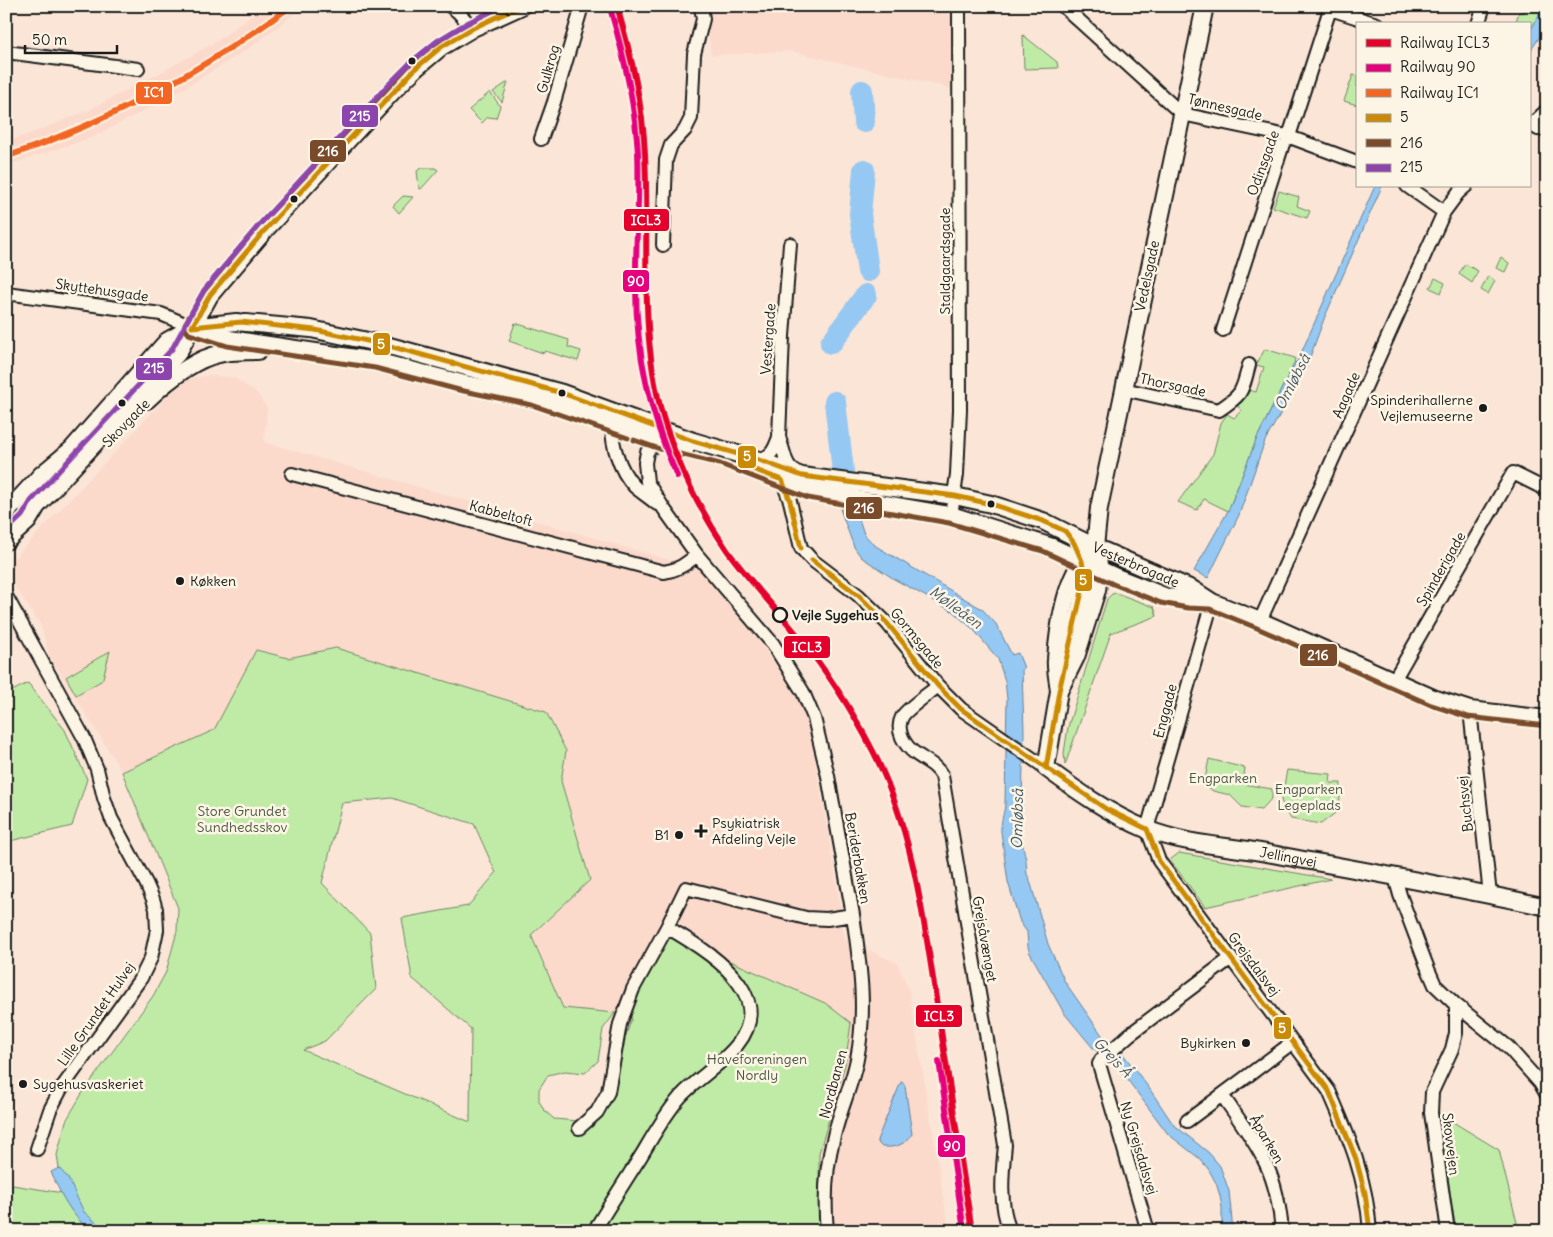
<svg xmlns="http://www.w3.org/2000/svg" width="1553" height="1237" viewBox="0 0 1553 1237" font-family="Delius,sans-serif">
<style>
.built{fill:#fbdacc}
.green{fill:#c0eba7;stroke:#6e8462;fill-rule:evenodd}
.water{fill:#95c8f2;stroke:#65839c}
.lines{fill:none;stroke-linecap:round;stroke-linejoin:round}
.river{stroke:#95c8f2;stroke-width:22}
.minor-casing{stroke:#1c1c1c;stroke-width:16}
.major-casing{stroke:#1c1c1c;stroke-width:20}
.minor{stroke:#fcf5e5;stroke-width:12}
.major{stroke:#fcf5e5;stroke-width:16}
.bus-1-casing{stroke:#fcf5e5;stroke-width:9}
.bus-2-casing{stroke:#fcf5e5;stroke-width:9}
.bus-3-casing{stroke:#fcf5e5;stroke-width:9}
.bus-1{stroke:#cb8a06;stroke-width:5}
.bus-2{stroke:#7a4b2a;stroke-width:5}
.bus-3{stroke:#8e44ad;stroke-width:5}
.rail-1-casing{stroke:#fcf5e5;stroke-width:10}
.rail-2-casing{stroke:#fcf5e5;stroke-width:10}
.rail-3-casing{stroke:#fcf5e5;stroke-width:10}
.rail-1{stroke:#e4002b;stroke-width:6}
.rail-2{stroke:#e5007d;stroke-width:6}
.rail-3{stroke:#f26522;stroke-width:6}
.bus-dot{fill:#1c1c1c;stroke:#fcf5e5;stroke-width:2}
.stop-dot{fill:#fcf5e5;stroke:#1c1c1c;stroke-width:2.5}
.labels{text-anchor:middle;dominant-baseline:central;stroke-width:5;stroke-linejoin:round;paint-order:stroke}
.street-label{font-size:14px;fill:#1c1c1c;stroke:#fcf5e5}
.poi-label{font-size:14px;fill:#1c1c1c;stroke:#fcf5e5;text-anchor:end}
.stop-label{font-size:14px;font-weight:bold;fill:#1c1c1c;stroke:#fcf5e5;text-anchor:start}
.park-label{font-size:14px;fill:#4d5a46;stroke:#fcf5e5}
.water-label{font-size:15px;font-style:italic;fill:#465867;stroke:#fcf5e5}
.line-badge{stroke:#fcf5e5;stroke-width:2}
.badge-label{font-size:14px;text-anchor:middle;font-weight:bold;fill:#fff}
</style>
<rect width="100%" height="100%" fill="#fbe5d6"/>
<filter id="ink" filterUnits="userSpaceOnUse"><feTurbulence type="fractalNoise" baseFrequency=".02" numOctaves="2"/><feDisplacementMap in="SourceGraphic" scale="10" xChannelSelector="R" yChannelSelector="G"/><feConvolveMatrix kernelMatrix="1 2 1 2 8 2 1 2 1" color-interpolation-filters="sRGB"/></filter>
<g filter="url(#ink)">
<path class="built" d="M265,6H304L251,47L163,101L93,137L6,166V142L29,134L85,112L156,75L214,43Z
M705,6H959L962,91L790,51L711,55Z
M209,375L234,378L256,392L267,408L264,442L704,570L777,666L797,697L810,731L839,898L844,939L897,963L909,990L949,1231H819V1153L845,1065L671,935L615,1013L563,1008L531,935L590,880L561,781L566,751L336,648L288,658L256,650L215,730L122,772L49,655L41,626L6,573V567L167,397L186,380Z"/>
<path class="green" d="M1529,6L1542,10L1529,33V24H1515L1519,12L1523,13L1525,9L1527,10Z
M1023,35L1057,62L1058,68L1024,69Z
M1353,75L1357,76V105L1344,101Z
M508,82L502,102L493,92Z
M490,92L500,106L496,118L488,117L482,123L469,110Z
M421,168H435L438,170L421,189L419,188L417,171Z
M1279,191L1299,197L1297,206L1310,211L1307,218L1273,207Z
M403,196L413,197L399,213L393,206Z
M1501,257L1509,263L1505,272L1496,268Z
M1465,264L1478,271L1472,283L1459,274Z
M1488,276L1495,281L1488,294L1481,290Z
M1435,278L1445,283L1441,293L1430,288Z
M515,323L569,340L568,347L581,351L578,361L545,351L544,353L540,352L509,341Z
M1265,349L1295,358L1294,364L1257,438L1228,511L1204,499L1197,510L1178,502L1213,454L1221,423L1227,414L1234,418L1242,410L1236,405L1248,390L1256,392L1264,367L1256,365Z
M1116,593L1154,607L1157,616L1111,633L1065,765L1064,753L1068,727L1107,599L1112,594Z
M336,648L546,712L566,751L561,781L590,880L531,935L563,1008L615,1013L671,935L825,1003L851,1023L845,1065L819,1153V1231H6V1184L63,1193L57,1155L66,1121L83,1092L153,996L166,972L177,931L178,908L122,772L214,730L256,650L288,658ZM392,798L474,824L496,873L468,906L402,918L412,978L471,1029L470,1122L303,1050L325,1041L376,989L370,933L322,883L342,803ZM615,1013L632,1018L621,1049L589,1122L554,1119L544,1110L539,1101V1089L548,1075L565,1071L585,1073L598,1061L603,1029Z
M110,651L103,678L101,681L76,695L66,677Z
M28,683L65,730L87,779L72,826L6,842V694Z
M1209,759L1245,768L1243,784L1272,789V798L1261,810L1242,807L1230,795L1213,791L1204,784Z
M1287,770L1331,774L1330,783H1341L1339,810L1321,824L1291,819L1281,801Z
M1179,853L1331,879L1205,907L1170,860Z
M1438,1113L1499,1150L1519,1231H1456Z"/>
<path class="water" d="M1544,6H1547V26L1529,53V33Z
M1375,186H1382L1324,319L1306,368L1265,441L1239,515L1208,578L1194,571L1229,509L1257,438L1294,364L1298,360Z
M840,509L856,510L864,534L874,545L982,609L996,624L1012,655L1018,653L1024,668L1022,669L1024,732L1021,837L1026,860L1027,875L1029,877L1048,944L1065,982L1104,1038L1123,1054L1149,1088L1173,1124L1209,1153L1220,1166L1229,1191L1233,1231H1222V1207L1220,1196L1216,1183L1209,1170L1200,1159L1168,1134L1121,1071L1093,1048L1064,1013L1030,953L1028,947L1027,932L1020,922L1008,882L1001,832C1000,822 1005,812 1005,802L1007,699L1005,681L998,659L973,629L952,611L894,579L861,557L854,547Z
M901,1082H903L905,1086L912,1134C906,1145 894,1148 882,1147L879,1144L877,1140Z
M59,1168L68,1178L84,1212L106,1231H91C71,1216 60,1193 51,1172Z"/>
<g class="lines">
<path class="river" d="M862,91L864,122
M864,170L860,214L868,271
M831,343L866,295
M835,402L843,471"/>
<defs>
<path id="minor" d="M450,6L457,11L473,28
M1063,6L1182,114L1287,136L1357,162
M1330,9L1377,24
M1478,24L1484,6
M6,52L138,69
M1532,125L1538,129L1547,130
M1529,127L1547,110
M541,139L554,102L582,6
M1407,186L1444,212
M790,244L783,336L779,437L786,460L789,466L796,473
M663,245L666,160L671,145L685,130L691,118L694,54L703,19L701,6
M6,293L161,314L192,327
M1223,330L1283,144L1291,130L1331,6
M1123,389L1219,410C1243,394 1242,392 1249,365
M614,418C608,439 620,472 635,487C642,493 650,498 657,504
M759,460C772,457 775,448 779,437
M292,474L664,572C678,570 686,564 697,555
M782,480L790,501L801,548L812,560L858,595L887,623L938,686L961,709L1046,768
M951,516L957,474L960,410L959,6
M6,596L84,738L97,769L104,798L111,818L146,883L153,899L156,909L157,930L151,958L141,978L61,1089L50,1110L37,1149
M1212,602L1147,829L1159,861L1329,1091C1350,1139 1366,1177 1370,1231
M1260,621L1444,212L1458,193L1466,186
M1394,680L1513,473L1547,490
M938,686C930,693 906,709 902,717C895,731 905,746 916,754C926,761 936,765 942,776L1005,1145C1002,1175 999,1203 1010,1231
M1470,710L1490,895
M1395,877L1400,895L1428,969L1435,985L1456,1005L1508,1047L1540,1083L1547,1095
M1222,1095C1237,1117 1254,1139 1266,1164C1276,1185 1280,1208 1282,1231
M1187,1121L1293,1042
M579,1128L597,1112L608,1092L620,1024L633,989L667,927L686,888L806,918L827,919L853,915L828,776L814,718L803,692L773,644L697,555L664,509L647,482L645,463L647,452L650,448L662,442
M594,1231C609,1206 625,1181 641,1156C653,1136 665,1114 681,1096C698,1078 722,1064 737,1045C779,993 706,950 667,927
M827,1231C824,1199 826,1166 834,1136C840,1110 852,1085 857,1059C867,1008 860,965 853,915
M1148,1231L1099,1064L1101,1060L1129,1035L1231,958
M1448,1231L1431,1113L1432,1092L1452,1049L1456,1033V1005"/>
<g id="major">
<path id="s1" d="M1205,6L1099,508L1095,547L1100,569L1097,590L1076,657L1059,691L1046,768C1077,791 1110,814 1146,829C1186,845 1230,846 1272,854C1364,871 1455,887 1547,907"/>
<path d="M198,329L229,339L376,361L461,383L534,398L662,442L686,448"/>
<path d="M147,400C165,383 194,359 219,354C231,351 245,351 258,351"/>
<path d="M778,478L810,491L954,516L1052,547L1116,577L1164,596L1189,601L1211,602"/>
<path id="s2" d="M6,513L41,475L71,450L167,341L192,327L236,322L311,329L382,344L562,393L693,441L759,460L802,476L955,496L991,504L1043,521L1095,547L1192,589L1212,602L1260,621L1433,698L1470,710L1547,719"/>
<path d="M6,541L28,521L37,506L178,353L210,295L265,230L393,91L416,68L441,47L473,28L522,6"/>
<path d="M1071,642C1077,615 1091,581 1079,554"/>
<path d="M1059,691C1058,681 1055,669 1056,659C1058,630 1065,581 1084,559"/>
</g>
</defs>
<use href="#minor" class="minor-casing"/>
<use href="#major" class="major-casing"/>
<use href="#minor" class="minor"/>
<use href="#major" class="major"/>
<defs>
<path id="bus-1" d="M192,327L241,322L315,330L382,344L562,393L693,441L759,460L802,476L955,496L991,504L1043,521L1065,531L1074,543L1082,561L1084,573L1083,587L1059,691L1046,768
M192,327L210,295L265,230L416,68L441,47L473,28L521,6
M745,466L782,480L790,501L801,548
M812,560L858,595L887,623L938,686L961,709L1106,809L1147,829L1159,861L1329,1091L1356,1159L1365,1193L1370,1231"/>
<path id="bus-2" d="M503,6C466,23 441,36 411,63L259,225L204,291L185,324V329L189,334L227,346L375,368L459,390L532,405L628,438
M634,440L660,449L720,464L808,498L949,523L1043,551L1113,584L1161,603L1188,608L1210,609L1257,628L1431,705L1468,717L1546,726"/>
<path id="bus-3" d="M6,531L22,516L31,501L172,349L204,290L259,225L387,86L411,62L437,41L469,22L503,6"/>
</defs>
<use href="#bus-1" class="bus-1-casing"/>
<use href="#bus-2" class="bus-2-casing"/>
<use href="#bus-3" class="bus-3-casing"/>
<use href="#bus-1" class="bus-1"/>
<use href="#bus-2" class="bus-2"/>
<use href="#bus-3" class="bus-3"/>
<defs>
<path id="rail-1" d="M617,6C631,55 643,104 645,154C650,246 637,338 666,427C680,470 701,512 727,550C749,581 775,607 798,636C827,671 852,710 873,751C912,827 923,914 936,998C948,1075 960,1153 972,1231"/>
<path id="rail-2" d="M610,8C624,55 635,103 638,153C640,198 635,243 636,289C636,354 651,417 677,476
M939,1061L964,1231"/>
<path id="rail-3" d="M6,157C112,120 200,73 291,6"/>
</defs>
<use href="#rail-1" class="rail-1-casing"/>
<use href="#rail-2" class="rail-2-casing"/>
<use href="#rail-3" class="rail-3-casing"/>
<use href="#rail-1" class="rail-1"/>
<use href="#rail-2" class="rail-2"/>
<use href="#rail-3" class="rail-3"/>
</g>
</g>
<g class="bus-dot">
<circle cx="412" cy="61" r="4.5"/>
<circle cx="294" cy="199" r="4.5"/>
<circle cx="562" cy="393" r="4.5"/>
<circle cx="122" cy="403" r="4.5"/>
<circle cx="1483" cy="408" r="5"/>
<circle cx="991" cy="504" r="4.5"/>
<circle cx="180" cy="581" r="5"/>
<path d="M698.5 823.5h5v5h5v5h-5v5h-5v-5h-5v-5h5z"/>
<circle cx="679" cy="835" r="5"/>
<circle cx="1246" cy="1043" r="5"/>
<circle cx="23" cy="1084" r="5"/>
</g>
<circle class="stop-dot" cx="780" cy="615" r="7"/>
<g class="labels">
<g class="street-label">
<text transform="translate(548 69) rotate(-74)">Gulkrog</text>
<text transform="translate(1225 107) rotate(13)">Tønnesgade</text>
<text transform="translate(1263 163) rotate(-70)">Odinsgade</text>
<text transform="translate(945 261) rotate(-90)">Staldgaardsgade</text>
<text transform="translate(1147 276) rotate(-78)">Vedelsgade</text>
<text transform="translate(102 290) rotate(8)">Skyttehusgade</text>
<text transform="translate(768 339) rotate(-86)">Vestergade</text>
<text transform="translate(1173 385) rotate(12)">Thorsgade</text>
<text transform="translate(1346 395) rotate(-66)">Aagade</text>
<text transform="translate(126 423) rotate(-46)">Skovgade</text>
<text transform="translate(501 513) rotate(15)">Kabbeltoft</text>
<text stroke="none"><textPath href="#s2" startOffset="1246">Vesterbrogade</textPath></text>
<text transform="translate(1441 569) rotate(-60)">Spinderigade</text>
<text transform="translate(917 638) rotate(50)">Gormsgade</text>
<text transform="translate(1165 711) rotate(-75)">Enggade</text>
<text transform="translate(1465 804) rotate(-96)">Buchsvej</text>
<text stroke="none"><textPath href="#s1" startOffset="1045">Jellingvej</textPath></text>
<text transform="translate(858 858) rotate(80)">Beriderbakken</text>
<text transform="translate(985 939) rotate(80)">Grejsåvænget</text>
<text transform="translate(1254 964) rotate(53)">Grejsdalsvej</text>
<text transform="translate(96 1014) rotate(-55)">Lille Grundet Hulvej</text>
<text transform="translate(833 1084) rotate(-75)">Nordbanen</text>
<text transform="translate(1267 1139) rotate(60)">Åparken</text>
<text transform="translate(1451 1144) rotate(83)">Skovvejen</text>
<text transform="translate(1139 1148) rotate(73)">Ny Grejsdalsvej</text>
</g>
<g class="poi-label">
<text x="1473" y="400">Spinderihallerne<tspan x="1473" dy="16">Vejlemuseerne</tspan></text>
<text x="190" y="581" text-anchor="start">Køkken</text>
<text x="712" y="823" text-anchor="start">Psykiatrisk<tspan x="712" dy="16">Afdeling Vejle</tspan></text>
<text x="669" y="835">B1</text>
<text x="1236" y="1043">Bykirken</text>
<text x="33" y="1084" text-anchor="start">Sygehusvaskeriet</text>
</g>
<g class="stop-label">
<text x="792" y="615">Vejle Sygehus</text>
</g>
<g class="park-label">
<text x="1223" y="778">Engparken</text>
<text x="1309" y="789">Engparken<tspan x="1309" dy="16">Legeplads</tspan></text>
<text x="242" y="811">Store Grundet<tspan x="242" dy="16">Sundhedsskov</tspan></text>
<text x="757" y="1059">Haveforeningen<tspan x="757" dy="16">Nordly</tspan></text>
</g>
<g class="water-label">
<text transform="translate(1292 382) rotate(-63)">Omløbså</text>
<text transform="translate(956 607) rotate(36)">Mølleåen</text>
<text transform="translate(1017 819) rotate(-89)">Omløbså</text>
<text transform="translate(1113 1057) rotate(47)">Grejs Å</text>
</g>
</g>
<g class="line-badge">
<rect x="135" y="81" width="38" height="24" rx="5" fill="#f26522"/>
<rect x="341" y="104" width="38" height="24" rx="5" fill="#8e44ad"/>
<rect x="309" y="139" width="38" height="24" rx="5" fill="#7a4b2a"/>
<rect x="623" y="208" width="47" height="24" rx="5" fill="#e4002b"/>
<rect x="622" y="269" width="28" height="24" rx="5" fill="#e5007d"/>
<rect x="372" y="332" width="19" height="24" rx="5" fill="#cb8a06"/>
<rect x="135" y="357" width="38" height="24" rx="5" fill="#8e44ad"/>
<rect x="737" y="445" width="20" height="24" rx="5" fill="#cb8a06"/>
<rect x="845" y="496" width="38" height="24" rx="5" fill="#7a4b2a"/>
<rect x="1074" y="568" width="19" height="24" rx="5" fill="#cb8a06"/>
<rect x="783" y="635" width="48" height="24" rx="5" fill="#e4002b"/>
<rect x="1299" y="643" width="39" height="24" rx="5" fill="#7a4b2a"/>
<rect x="915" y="1004" width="48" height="24" rx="5" fill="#e4002b"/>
<rect x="1273" y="1016" width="19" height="24" rx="5" fill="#cb8a06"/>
<rect x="937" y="1134" width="29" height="24" rx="5" fill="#e5007d"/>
</g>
<g class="badge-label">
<text x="154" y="97">IC1</text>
<text x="360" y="121">215</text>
<text x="328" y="156">216</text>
<text x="646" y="225">ICL3</text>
<text x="636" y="286">90</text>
<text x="381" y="349">5</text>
<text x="154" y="373">215</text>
<text x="747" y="461">5</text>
<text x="864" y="513">216</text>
<text x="1083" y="585">5</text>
<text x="807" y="652">ICL3</text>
<text x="1318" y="660">216</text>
<text x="939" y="1021">ICL3</text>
<text x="1282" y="1033">5</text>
<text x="952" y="1151">90</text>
</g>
<rect width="1553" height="1237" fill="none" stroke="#fcf5e5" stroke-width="25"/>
<rect x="12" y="12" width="1528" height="1212" fill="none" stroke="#1c1c1c" stroke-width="2" filter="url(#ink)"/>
<rect x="1356" y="22" width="175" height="165" fill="#fcf5e5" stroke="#a29e95"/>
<rect x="1366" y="39" width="25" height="8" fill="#e4002b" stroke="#a29e95"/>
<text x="1400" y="48" font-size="15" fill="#1c1c1c">Railway ICL3</text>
<rect x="1366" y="64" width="25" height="8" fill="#e5007d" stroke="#a29e95"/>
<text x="1400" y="72" font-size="15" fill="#1c1c1c">Railway 90</text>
<rect x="1366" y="89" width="25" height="8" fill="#f26522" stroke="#a29e95"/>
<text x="1400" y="98" font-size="15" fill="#1c1c1c">Railway IC1</text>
<rect x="1366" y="114" width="25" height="8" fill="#cb8a06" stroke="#a29e95"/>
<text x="1400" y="122" font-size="15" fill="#1c1c1c">5</text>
<rect x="1366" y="139" width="25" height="8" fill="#7a4b2a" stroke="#a29e95"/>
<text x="1400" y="148" font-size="15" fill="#1c1c1c">216</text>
<rect x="1366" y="164" width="25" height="8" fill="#8e44ad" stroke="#a29e95"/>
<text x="1400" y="172" font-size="15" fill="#1c1c1c">215</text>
<path d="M25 45v8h92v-8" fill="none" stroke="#1c1c1c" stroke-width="2.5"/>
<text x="32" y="45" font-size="15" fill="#1c1c1c" stroke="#fcf5e5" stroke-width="4" paint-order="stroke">50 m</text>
</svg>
